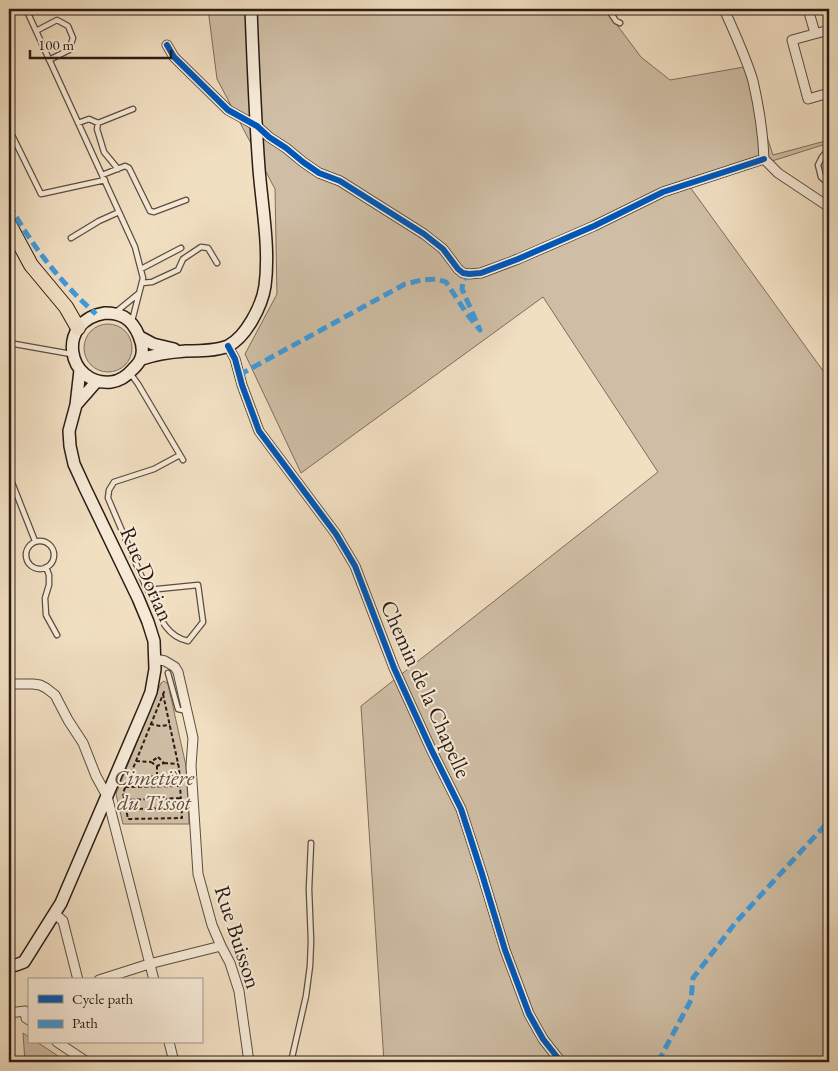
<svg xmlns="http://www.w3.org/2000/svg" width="838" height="1071" viewBox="0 0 838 1071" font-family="'EB Garamond',serif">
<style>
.green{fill:#cfbea5;stroke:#7d6d5d}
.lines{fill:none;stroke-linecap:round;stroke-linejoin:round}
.service-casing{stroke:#5c4d40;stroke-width:7}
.minor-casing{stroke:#5c4d40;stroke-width:11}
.secondary-casing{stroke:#2b1c15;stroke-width:14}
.trunk-casing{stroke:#2b1c15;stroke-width:16}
.path{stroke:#2b1c15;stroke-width:2;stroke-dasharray:4 2.5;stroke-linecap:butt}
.service{stroke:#f6ead7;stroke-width:4.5}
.minor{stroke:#f6ead7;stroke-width:9}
.secondary{stroke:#f6ead7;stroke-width:11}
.trunk{stroke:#f1dfc2;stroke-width:14}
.quiet{stroke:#3d9bdf;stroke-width:5;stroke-dasharray:10 5;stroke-linecap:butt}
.cycleway-casing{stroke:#f6ead7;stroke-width:9}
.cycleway{stroke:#0057b8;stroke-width:6}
.labels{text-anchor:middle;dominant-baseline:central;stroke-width:4;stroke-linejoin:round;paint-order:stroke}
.street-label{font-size:22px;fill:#2b1c15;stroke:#f6ead7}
.park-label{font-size:22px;font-style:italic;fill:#5c4d40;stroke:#f6ead7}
</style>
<rect width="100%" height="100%" fill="#f1dfc2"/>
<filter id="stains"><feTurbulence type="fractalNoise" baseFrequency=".004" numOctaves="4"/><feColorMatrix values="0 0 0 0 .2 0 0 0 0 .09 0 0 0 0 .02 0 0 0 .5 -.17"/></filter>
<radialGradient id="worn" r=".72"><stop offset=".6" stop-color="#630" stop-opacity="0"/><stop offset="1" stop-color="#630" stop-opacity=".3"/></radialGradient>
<path class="green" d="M208,9H605L641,57L670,80L744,67L773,155L829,140V143L690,187L829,379V1062H384L361,706L658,472L543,297L301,473L245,354L277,294L275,189L217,79Z
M84 348a24 24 0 1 1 48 0a24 24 0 1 1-48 0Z
M164,681L168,684L186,766L189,824H123L116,794L161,683Z
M23,1033L29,1037V1042H37L64,1060L62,1062H25Z"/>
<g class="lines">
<defs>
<path id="service" d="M26,9L135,247L143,278L132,321
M608,9L616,21L620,23
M36,31L57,20L68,26L73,38L69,50L49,60
M78,123L89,119L98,123
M9,129L41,194L105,180
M829,149L822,157L818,165L821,177L829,184
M118,169L104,152L97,129L98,123L133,109
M102,175L125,166L129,168L150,211L154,212L186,200
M71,238L99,221L119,212
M141,269L181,248
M142,283L152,282L178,270L183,259L201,247L208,248L217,263
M116,312L138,294
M9,343L71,354
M130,373L138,384L183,460
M9,475L35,541
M26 555a14 14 0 1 1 28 0a14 14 0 1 1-28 0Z
M46,567L49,575V585L45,598L46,615L57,635
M148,590L198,585L203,622L188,641C163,636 158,611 148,590L146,587L108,498L109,490L114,482L154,469L180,455
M168,673L178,709L187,711
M291,1062L306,996L310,966L311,941L309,889L311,843"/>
<path id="minor" d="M724,9C734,32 746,57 753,81C759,107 763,133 764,159L778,173L829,207
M808,9L815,33
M829,30L792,40L808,99L829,93
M167,45L174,57L228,110L257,126L269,137L286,148L303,162L319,173L340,181L424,234L443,249L458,269L463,273L469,274L481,273L518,259L594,226L663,192L764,159
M228,346L235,359L242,385L259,431L336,534L355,566L394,668L431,749L461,809L482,874L505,950L529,1014L543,1039L561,1062
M155,659L165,661L175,667L178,672L186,707L193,738L191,766L198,874L212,925L221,946L230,963L239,991L249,1062
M9,684H33L40,685L46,688L55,695L68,720L83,743L96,776L107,796L154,980
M55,914L63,921L78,980
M99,980L149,964L221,946
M9,1013L25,1011L26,1018L29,1020
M57,1042L87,1062
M169,1042L174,1062"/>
<path id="secondary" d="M105,313C111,313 118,314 124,317C136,324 147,347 140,360C139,363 136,366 133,369C127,376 120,381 111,382C67,386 55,321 105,313Z
M140,337L153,344L174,349
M142,359C156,354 171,352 186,351C199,351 216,351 228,346C246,337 262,306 265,286C270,248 262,207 259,169C255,115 253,62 251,9
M76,405L97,381
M9,966L16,965L24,962L61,903L145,707L151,692L155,669L154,641L148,622L138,598L85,488L74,464L70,446L69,431L76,405L80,370"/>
<path id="trunk" d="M9,224L31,265L66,307L78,328"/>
</defs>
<use href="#service" class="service-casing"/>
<use href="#minor" class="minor-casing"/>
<use href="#secondary" class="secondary-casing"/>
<use href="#trunk" class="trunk-casing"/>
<path class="path" d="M163,694L179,768L182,818L128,819L123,793L164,692L166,691
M150,724L160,726L170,725
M158,757L164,763L157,766L151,762Z
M136,761L151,762
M164,763L178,764
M157,776V766
M130,777L180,776
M125,787L180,786
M124,800L181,798
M126,809L181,808"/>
<use href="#service" class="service"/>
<use href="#minor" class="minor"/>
<use href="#secondary" class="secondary"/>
<use href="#trunk" class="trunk"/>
<path class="quiet" d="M9,204C31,245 61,283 96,314
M239,375L405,284L422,280L437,279L446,282L467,314L480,330L462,289L463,280L469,274
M658,1062L691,1000L693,978L736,922L829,821"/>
<defs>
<path id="cycleway" d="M167,45L174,57L228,110L257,126L269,137L286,148L303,162L319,173L340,181L424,234L443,249L458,269L463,273L469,274L481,273L518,259L594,226L663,192L764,159
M228,346L235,359L242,385L259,431L336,534L355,566L394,668L431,749L461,809L482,874L505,950L529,1014L543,1039L561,1062"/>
</defs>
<use href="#cycleway" class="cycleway-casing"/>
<use href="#cycleway" class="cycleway"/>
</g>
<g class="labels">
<g class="street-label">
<text transform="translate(147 574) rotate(66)">Rue Dorian</text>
<text transform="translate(426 689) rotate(66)">Chemin de la Chapelle</text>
<text transform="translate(238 937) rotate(72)">Rue Buisson</text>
</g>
<g class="park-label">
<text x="154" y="777">Cimetière<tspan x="154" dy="25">du Tissot</tspan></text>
</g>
</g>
<rect width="838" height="1071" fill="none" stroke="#f1dfc2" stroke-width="30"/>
<rect x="10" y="10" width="818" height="1051" fill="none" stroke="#2b1c15" stroke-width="2.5"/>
<rect x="15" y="15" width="808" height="1041" fill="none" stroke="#2b1c15"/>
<rect x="28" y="978" width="175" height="65" fill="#f6ead7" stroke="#a59889"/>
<rect x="38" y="995" width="25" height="8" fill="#0057b8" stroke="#a59889"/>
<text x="72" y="1004" font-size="15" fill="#2b1c15">Cycle path</text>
<rect x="38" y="1020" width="25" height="8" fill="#3d9bdf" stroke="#a59889"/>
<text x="72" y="1028" font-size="15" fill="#2b1c15">Path</text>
<path d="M30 50v8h141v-8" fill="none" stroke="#2b1c15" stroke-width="2.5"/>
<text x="38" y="50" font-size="15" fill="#2b1c15" stroke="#f6ead7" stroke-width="4" paint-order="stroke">100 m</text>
<rect width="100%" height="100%" filter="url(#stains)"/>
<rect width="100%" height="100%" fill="url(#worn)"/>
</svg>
